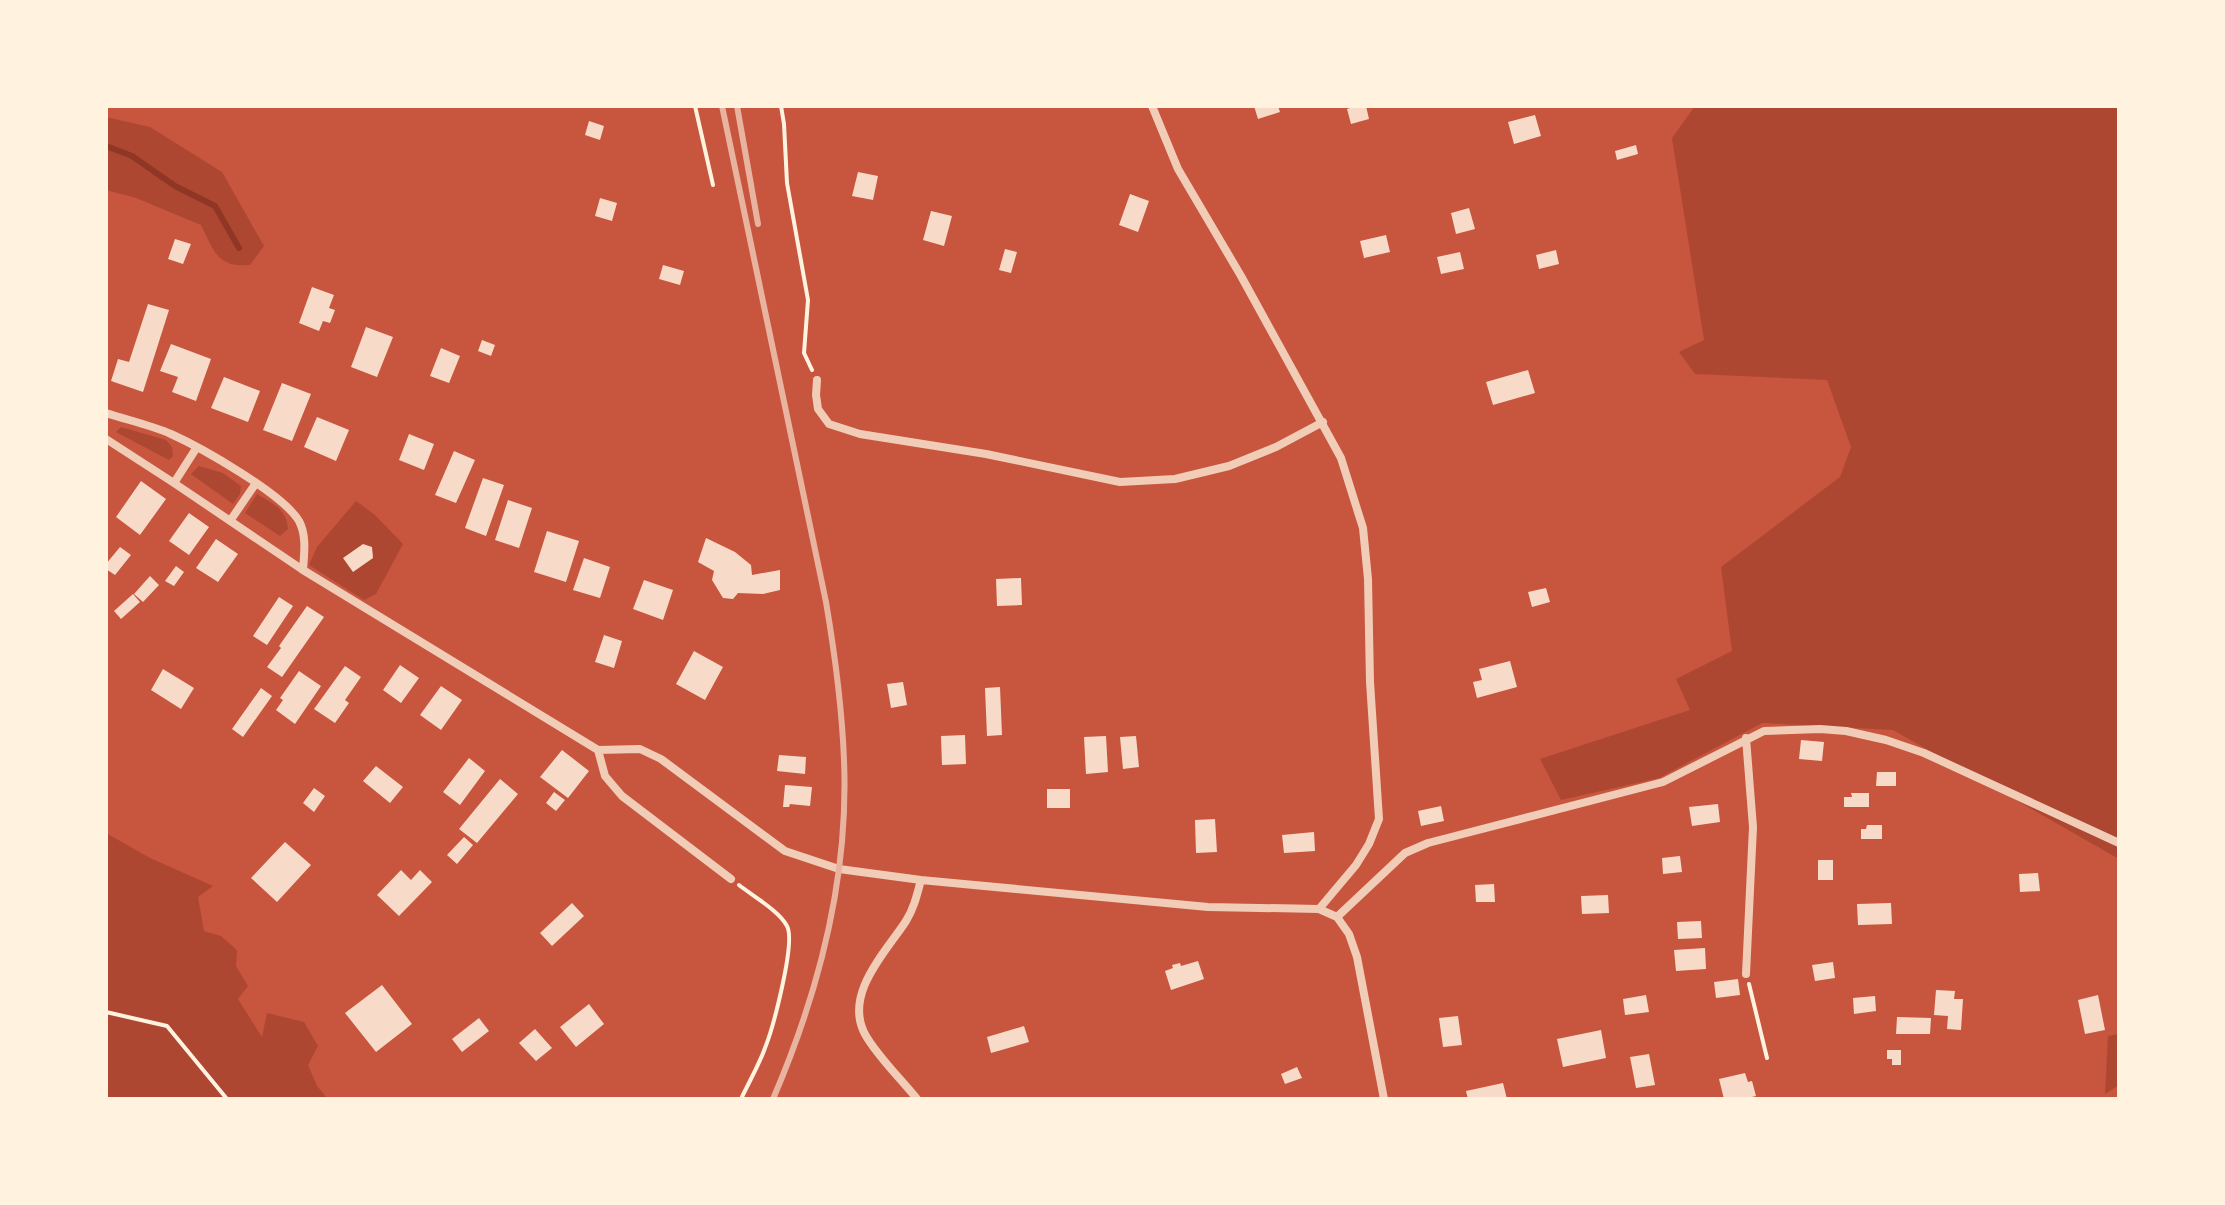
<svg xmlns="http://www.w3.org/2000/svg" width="2225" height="1205" viewBox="0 0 2225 1205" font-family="Figtree,sans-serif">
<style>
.green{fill:#ae4732}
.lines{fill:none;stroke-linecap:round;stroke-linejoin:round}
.stream{stroke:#8f3625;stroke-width:6}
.building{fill:#f7dbc8}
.path{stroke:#fff3e0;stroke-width:4}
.minor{stroke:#f1ccb7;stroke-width:8}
.rail{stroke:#e9b49f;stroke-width:6}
</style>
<rect width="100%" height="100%" fill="#c8553d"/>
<path class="green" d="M1695,106H2119V859L1893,730L1762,723L1659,778L1561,800L1540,759L1690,710L1676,679L1732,651L1721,567L1840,477L1851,447L1827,380L1695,374L1679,352L1704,340L1672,138Z
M106,117L150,127L222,172L264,246L250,265C217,268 214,251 201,225L136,198L106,190Z
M121,427L166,440L172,447L173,456L169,460L116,432Z
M199,466L223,473L241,486L240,494L233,504L191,474Z
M257,494C273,504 287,509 288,529L280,536L245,513Z
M356,501L375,515L403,544L376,594L364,600L309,565L317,547Z
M106,833L150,858L213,886L198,897L204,931L221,936L237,950L236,966L248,986L238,999L262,1037L267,1013L304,1022L318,1046L308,1065L317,1086L328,1099H106Z
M2119,1034V1085L2105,1094L2108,1036Z"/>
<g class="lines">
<path class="stream" d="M106,146L132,156L175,186L215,206L239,248"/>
</g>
<path class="building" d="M1254,106H1278L1280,112L1258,119Z
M1356,106H1366L1369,119L1351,124L1347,109Z
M1535,115L1541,136L1514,144L1508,122Z
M589,121L604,126L600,140L585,135Z
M1636,145L1638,154L1617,160L1615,151Z
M858,172L878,176L873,200L852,196Z
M1130,194L1149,201L1138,232L1119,225Z
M600,198L617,203L612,221L595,216Z
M1469,208L1475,229L1456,234L1451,213Z
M931,211L952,216L944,246L923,240Z
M1386,235L1390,252L1364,258L1360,241Z
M175,239L191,244L183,264L168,259Z
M1005,249L1017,252L1011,273L999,270Z
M1556,250L1559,264L1539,269L1536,255Z
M1460,252L1464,269L1441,274L1437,257Z
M663,265L684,271L680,285L659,279Z
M312,287L334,295L329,308L335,310L330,323L323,321L319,331L299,323Z
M148,304L169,310L143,392L111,381L118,359L129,362Z
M366,327L393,337L377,377L351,367Z
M482,340L495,345L491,356L478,351Z
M171,344L211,359L196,401L172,392L178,377L160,371Z
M441,348L460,356L449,383L430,376Z
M1528,370L1535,393L1493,405L1486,382Z
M224,377L260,391L248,422L211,408Z
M282,383L311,394L292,441L263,430Z
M317,417L349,430L336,461L304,447Z
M409,434L434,444L424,470L399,460Z
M454,451L475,460L456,503L435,495Z
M483,478L504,485L486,536L465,528Z
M141,481L166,499L140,535L116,517Z
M508,500L532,508L519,548L495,540Z
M189,513L209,527L189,555L169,541Z
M547,531L579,541L566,582L534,572Z
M706,538L735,552L751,565L752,575L780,570V590L763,594L738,593L733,599L723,598L712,580L714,571L698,562Z
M216,539L238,554L218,582L196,568Z
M363,544L372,547L373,558L353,572L343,558Z
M120,547L131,555L115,575L106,569V564Z
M584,558L610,567L600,598L573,590Z
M176,566L184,572L174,586L165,581Z
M150,576L159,585L143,602L134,594Z
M1021,578L1022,605L997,606L996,579Z
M644,580L673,590L663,620L633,609Z
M1546,588L1550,602L1532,607L1528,592Z
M133,594L140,602L121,619L114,611Z
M279,597L293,606L267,645L253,636Z
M307,606L324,617L282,677L267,667L281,648L279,646Z
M604,635L622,641L614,668L595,662Z
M694,651L723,667L705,700L676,684Z
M1510,661L1517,687L1477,698L1473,682L1482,680L1479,669Z
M400,665L419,678L401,703L383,690Z
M345,666L361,677L345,700L349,703L335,723L314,709Z
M163,669L194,688L181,709L151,690Z
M299,671L321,686L295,724L276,710L283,700L280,698Z
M903,682L907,705L891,708L887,684Z
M441,686L462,700L441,730L420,715Z
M1000,687L1002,735L987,736L985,688Z
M261,688L272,696L243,737L232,729Z
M965,735L966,764L942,765L941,736Z
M1106,736L1108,772L1086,774L1084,737Z
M1136,736L1139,767L1123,769L1120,737Z
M1801,740L1824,742L1822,761L1799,759Z
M562,750L589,771L568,798L540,777Z
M779,755L806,757L805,774L777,771Z
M469,758L485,771L460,805L443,792Z
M376,766L403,787L390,803L363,781Z
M1877,772H1896V786H1876Z
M500,779L518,794L477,843L459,829Z
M785,785L812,787L810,806L790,804L789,807H783Z
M314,788L325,796L314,812L303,803Z
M1047,789H1070V808H1047Z
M554,792L565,800L556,811L546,803Z
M1851,793H1869V807H1844V797H1852Z
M1718,804L1720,822L1692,826L1689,807Z
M1441,806L1444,821L1421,826L1418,811Z
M1215,819L1217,852L1196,853L1195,820Z
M1867,825H1882V839H1861V829H1866Z
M1314,832L1315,851L1284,853L1282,835Z
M464,837L473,845L457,864L447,855Z
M285,842L311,865L277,902L251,878Z
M1680,856L1682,872L1663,874L1662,858Z
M1818,860H1833V880H1818Z
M401,870L411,880L420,870L432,882L399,916L377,895Z
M2038,873L2040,891L2020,892L2019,874Z
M1494,884L1495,902H1476L1475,885Z
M1608,895L1609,913L1582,914L1581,896Z
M572,903L584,916L552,946L540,933Z
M1891,903L1892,924L1858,925L1857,904Z
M1701,921L1702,938L1678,939L1677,922Z
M1705,948L1706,969L1676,971L1674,950Z
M1198,961L1204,979L1171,990L1165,971L1173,968L1172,965L1180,963L1181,966Z
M1833,962L1835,978L1815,981L1812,965Z
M1738,979L1740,995L1716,998L1714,982Z
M382,985L412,1024L376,1052L345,1013Z
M1936,990L1955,991L1954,999H1963L1961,1030L1947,1029L1948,1016L1934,1015Z
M1646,995L1649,1012L1625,1015L1623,999Z
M2098,995L2105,1030L2085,1034L2078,1000Z
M1875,996L1876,1011L1854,1014L1853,998Z
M589,1004L604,1024L576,1047L560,1027Z
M1458,1016L1462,1045L1443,1047L1439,1018Z
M1897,1017L1931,1018L1930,1034H1896Z
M479,1018L489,1031L462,1052L452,1039Z
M1024,1026L1029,1042L991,1053L987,1037Z
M535,1029L552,1048L536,1061L519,1043Z
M1601,1030L1606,1058L1563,1067L1557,1039Z
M1887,1050H1901V1065H1892V1059H1887Z
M1649,1054L1655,1085L1636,1088L1630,1057Z
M1297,1067L1302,1078L1285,1084L1281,1074Z
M1745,1073L1748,1082L1752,1081L1756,1096L1743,1099H1724L1719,1079Z
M1503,1083L1507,1099H1468L1466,1091Z"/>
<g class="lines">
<path class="path" d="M695,106L713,185
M781,106L784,124L787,183L808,300L804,353L812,370
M739,885C753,896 779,911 787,926C796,942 773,1028 765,1048C759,1065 749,1082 741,1099
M1749,984L1767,1058
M106,1012L167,1026L227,1099"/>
<path class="minor" d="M1152,106L1178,169L1241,276L1341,458L1363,528L1368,579L1370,682L1379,819L1369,844L1356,865L1319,909
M817,380L816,395L818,409L829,424L860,434L986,454L1120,482L1175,479L1229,466L1276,447L1323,422
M106,413C127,420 151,425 171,434C202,448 283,494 299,521C307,536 304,554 303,570
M106,439L174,483L303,570L598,750L640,749L661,759L785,851L839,869L921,880L1208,907L1319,909L1337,917L1349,934L1357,957L1384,1099
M174,483L197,447
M230,521L256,483
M598,750L605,776L622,796L731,879
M1337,917L1405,853L1428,843L1663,782L1764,731L1820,729L1846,731L1886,740L1924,753L2119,843
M1746,974L1753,827L1746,738
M917,1099C901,1079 879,1058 866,1036C842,995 886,952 906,921C914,908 917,895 921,880"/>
<path class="rail" d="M722,106L826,602C835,655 842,707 844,760C849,877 819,992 773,1099
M737,106L758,224"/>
</g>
<rect width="2225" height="1205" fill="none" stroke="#fff3e0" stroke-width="216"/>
</svg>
